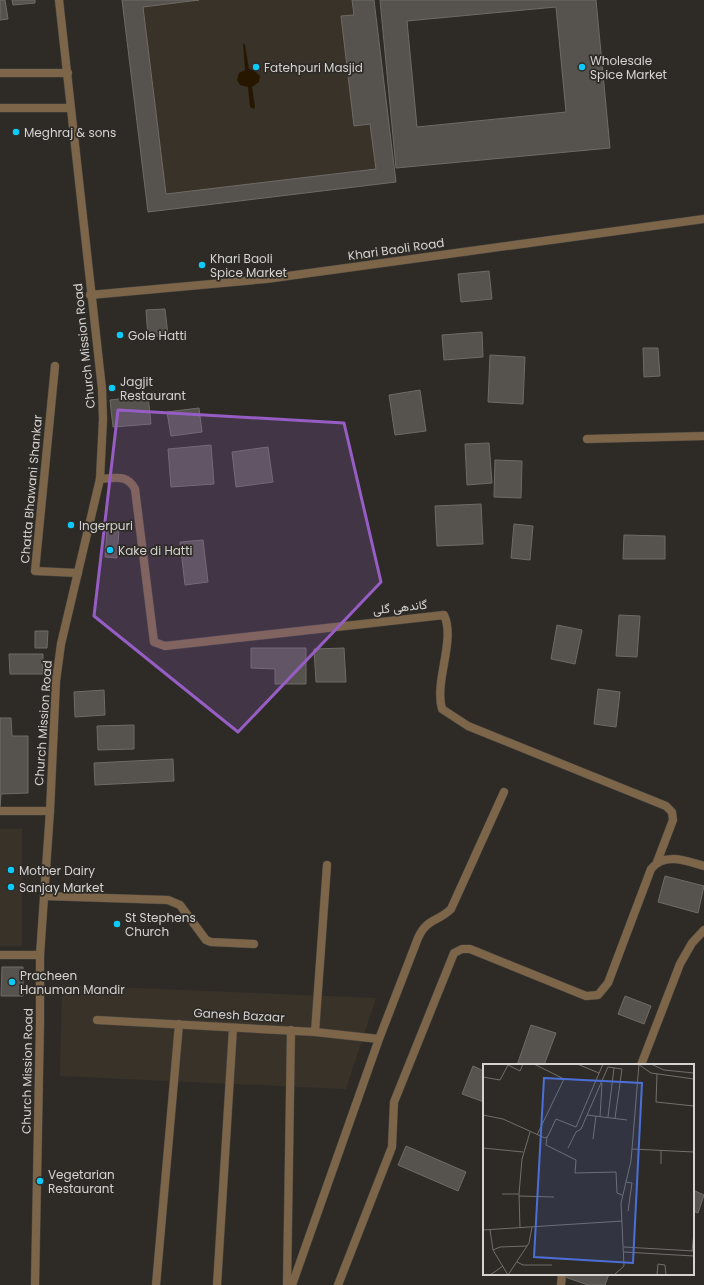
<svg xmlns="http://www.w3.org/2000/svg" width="704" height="1285" viewBox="0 0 704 1285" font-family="Poppins,Vazirmatn,sans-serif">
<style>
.built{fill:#393229}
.water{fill:#271700}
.building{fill:#56534e;stroke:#6e6b66;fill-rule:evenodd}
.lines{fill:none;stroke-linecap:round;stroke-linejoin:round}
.service-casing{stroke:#494642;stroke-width:9}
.minor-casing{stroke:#494642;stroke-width:9}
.tertiary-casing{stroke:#494642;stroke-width:9}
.service{stroke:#7c6548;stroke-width:8}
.minor{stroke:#7c6548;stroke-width:8}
.tertiary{stroke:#7c6548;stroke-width:8}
.marked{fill:#965ec4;fill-opacity:0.2;stroke:#965ec4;stroke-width:3;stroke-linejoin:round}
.poi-dot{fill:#0ccafa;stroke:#2e2b27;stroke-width:1.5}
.labels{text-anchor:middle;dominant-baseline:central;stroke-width:3.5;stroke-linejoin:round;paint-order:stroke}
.poi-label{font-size:12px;fill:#d5d3d1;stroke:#2e2b27;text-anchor:start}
.street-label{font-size:12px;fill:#d5d3d1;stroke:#2e2b27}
.inset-road{fill:none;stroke:#716e6b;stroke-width:1}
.view{fill:#4b6fd6;fill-opacity:0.15;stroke:#4b6fd6;stroke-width:2}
.inset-edge{fill:none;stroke:#d5d3d1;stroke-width:2}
</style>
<rect width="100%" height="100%" fill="#2e2b27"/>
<path class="built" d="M122,0H374L396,182L148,212Z
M0,829H22V946H0Z
M62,985L376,998L346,1089L60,1076Z"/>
<path class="water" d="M243,43L245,45L249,69L255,71L260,76L259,82L252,87L255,106L254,109L250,107L248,87L240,85L237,80L239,73L245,70Z"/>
<path class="building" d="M0,0H5L8,19L0,20Z
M12,0H35V3L13,5Z
M122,0H199L143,7L166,194L376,169L370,124L354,126L341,16L354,15L352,0H374L396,182L148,212Z
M380,0H596L610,148L396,168ZM556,7L566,112L417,127L407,21Z
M489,271L492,299L461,302L458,274Z
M165,309L168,335L148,337L146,310Z
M482,332L483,357L444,360L442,335Z
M643,348H658L660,376L644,377Z
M490,355L525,357L523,404L488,402Z
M420,390L426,431L395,435L389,395Z
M148,396L151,424L113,427L110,400Z
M199,408L202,432L171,436L167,412Z
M489,443L492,483L467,485L465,444Z
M211,445L214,484L171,487L168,449Z
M268,447L273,482L236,487L232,452Z
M495,460L522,461L521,498L494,497Z
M481,504L483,544L437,546L435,506Z
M514,524L533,526L530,560L511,558Z
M107,529L119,530L117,558L105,557Z
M624,535L665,536V559H623Z
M203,540L208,582L185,585L180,542Z
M619,615L640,616L637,657L616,656Z
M557,625L582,630L575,664L551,659Z
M35,631H48L47,648H35Z
M251,648H306V684H275V669L251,668Z
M344,648L346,682H316L314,649Z
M9,654H43V674H10Z
M598,689L620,692L616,727L594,724Z
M104,690L105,715L75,717L74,692Z
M0,718H11L12,736H28V793L1,794L0,807Z
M134,725V749L98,750L97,726Z
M173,759L174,781L95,785L94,763Z
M665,876L704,886L698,913L658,902Z
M2,967H23V996H1Z
M625,996L651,1006L644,1024L618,1014Z
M531,1025L556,1033L544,1065H517Z
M473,1066L484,1071V1102L462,1094Z
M406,1146L466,1172L458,1191L398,1165Z
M693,1190L704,1195L698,1213L693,1211Z
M566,1274H609L605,1285H588L565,1277Z"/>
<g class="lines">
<defs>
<path id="service" d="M44,896L168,900L180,905L206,940L211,942L254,944
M0,955H40"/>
<path id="minor" d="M55,366L35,571L78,573
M587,439L704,436
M100,479C115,478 127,474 135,489L154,642L165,646L444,615C456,640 434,681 442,709L468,726L666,806L672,812L673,820L657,862
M0,811H50
M97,1020L315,1032L379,1039
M315,1032L327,865
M641,1065L680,964L692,943L704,930
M156,1285L179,1024
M217,1285L233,1028
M287,1285L291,1030
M292,1285L379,1039L418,938C427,918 438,922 451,909L504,792
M338,1285L392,1147L394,1102L454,953L462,949H470L586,996L598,995L608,983L651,869C665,852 686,861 704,866
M561,1285L562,1274"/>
<path id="tertiary" d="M0,73H68
M0,108H71
M90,295L266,279L704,219
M35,1285L40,1022V955L50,811L56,681L61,644L100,479L103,419L102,389L59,0"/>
</defs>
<use href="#service" class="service-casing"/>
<use href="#minor" class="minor-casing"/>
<use href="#tertiary" class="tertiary-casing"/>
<use href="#service" class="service"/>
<use href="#minor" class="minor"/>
<use href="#tertiary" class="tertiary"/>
</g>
<path class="marked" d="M118,410L344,423L381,582L238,732L94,616Z"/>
<g class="poi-dot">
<circle cx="256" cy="67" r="4"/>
<circle cx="582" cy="67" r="4"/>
<circle cx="16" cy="132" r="4"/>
<circle cx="202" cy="265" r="4"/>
<circle cx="120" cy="335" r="4"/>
<circle cx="112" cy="388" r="4"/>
<circle cx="71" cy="525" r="4"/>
<circle cx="110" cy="550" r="4"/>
<circle cx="11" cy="870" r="4"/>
<circle cx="11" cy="887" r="4"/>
<circle cx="117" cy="924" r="4"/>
<circle cx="12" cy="982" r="4"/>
<circle cx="40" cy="1181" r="4"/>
</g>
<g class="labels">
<g class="poi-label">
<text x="590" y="60">Wholesale<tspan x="590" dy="14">Spice Market</tspan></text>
<text x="264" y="67">Fatehpuri Masjid</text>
<text x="24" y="132">Meghraj &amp; sons</text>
<text x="210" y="258">Khari Baoli<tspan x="210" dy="14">Spice Market</tspan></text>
<text x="128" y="335">Gole Hatti</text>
<text x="120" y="381">Jagjit<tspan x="120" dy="14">Restaurant</tspan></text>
<text x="79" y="525">Ingerpuri</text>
<text x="118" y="550">Kake di Hatti</text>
<text x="19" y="870">Mother Dairy</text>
<text x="19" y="887">Sanjay Market</text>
<text x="125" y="917">St Stephens<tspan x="125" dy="14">Church</tspan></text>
<text x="20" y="975">Pracheen<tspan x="20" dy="14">Hanuman Mandir</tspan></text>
<text x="48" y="1174">Vegetarian<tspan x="48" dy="14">Restaurant</tspan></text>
</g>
<g class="street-label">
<text transform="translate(396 249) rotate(-8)">Khari Baoli Road</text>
<text transform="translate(84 346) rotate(-96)">Church Mission Road</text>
<text transform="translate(31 489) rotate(-85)">Chatta Bhawani Shankar</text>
<text transform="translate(400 607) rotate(-6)">گاندھی گلی</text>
<text transform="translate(43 723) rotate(-86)">Church Mission Road</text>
<text transform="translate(239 1015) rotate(3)">Ganesh Bazaar</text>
<text transform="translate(27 1071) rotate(-89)">Church Mission Road</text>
</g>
</g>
<g transform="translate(483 1064)">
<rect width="211" height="211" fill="#2e2b27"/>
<path class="inset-road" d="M51,0L81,15L54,71M94,0L116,9M155,0L168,9L211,15M168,0L181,6L211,9M174,10L173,38L211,42M0,13L17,16L25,1L37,7L40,0M0,51L20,55L62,74L65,72L73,55L93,63L120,0M104,51L144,56M117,53L119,19M125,53L131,4M64,73L63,81L93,96L92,109L133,108L134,129L139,131M110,75L113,52M0,84L40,88M85,84L93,68L98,65L125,3L139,5L132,54M149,85L211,88M178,100V87M143,118L149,119L145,147M19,130H36M36,132L71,133M37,164L36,130L39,95L47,68M0,166L139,157M7,166L10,186L25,211M141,183L211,187M10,186L17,183L44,182M209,187L211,168M141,188L211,192M34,198L40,201H69M7,211L20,202M25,211L46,179L49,163M131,211L141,202L138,139L148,97L156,0M174,211L175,200L182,201L183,211"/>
<path class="view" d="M61,14L159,19L150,199L51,193Z"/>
<rect width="211" height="211" class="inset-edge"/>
</g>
</svg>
